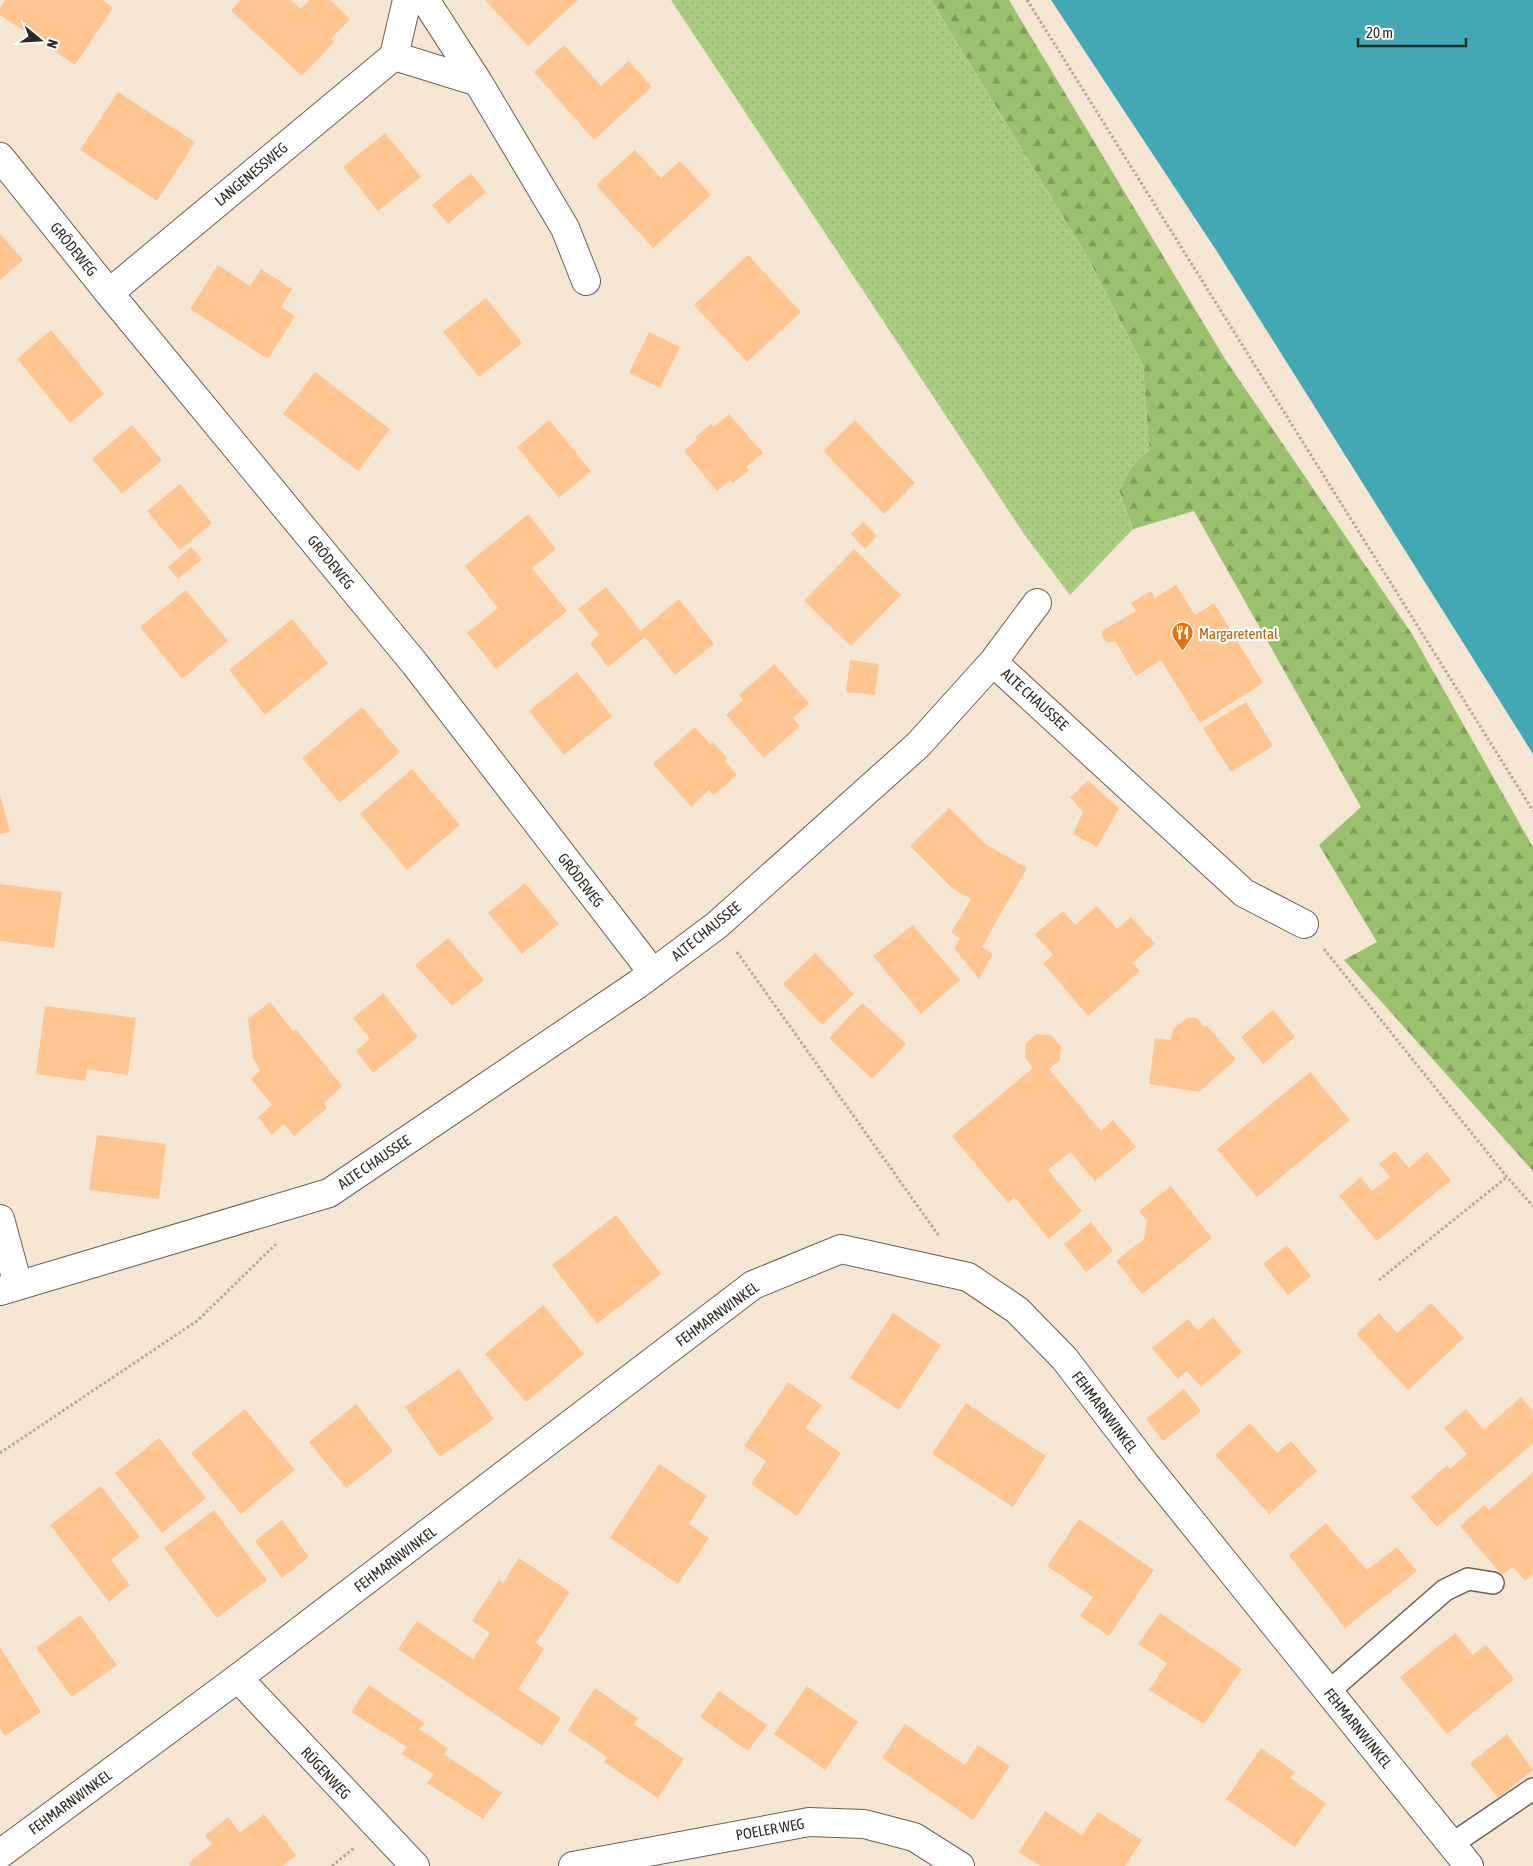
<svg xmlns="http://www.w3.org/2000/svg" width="1533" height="1866" viewBox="0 0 1533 1866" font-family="'Asap Condensed',sans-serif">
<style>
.forest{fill:url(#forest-firs)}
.park{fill:url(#park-dots)}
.water{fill:#42a8b4}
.building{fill:#ffc591}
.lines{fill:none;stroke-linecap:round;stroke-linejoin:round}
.service-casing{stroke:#6e6151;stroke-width:24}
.minor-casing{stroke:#6e6151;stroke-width:30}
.path{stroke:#b3a899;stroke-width:3;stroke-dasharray:2.5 2.5;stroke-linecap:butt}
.service{stroke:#fff;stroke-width:21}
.minor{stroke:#fff;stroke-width:28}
.labels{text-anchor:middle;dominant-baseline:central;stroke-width:4.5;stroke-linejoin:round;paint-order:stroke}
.street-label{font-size:15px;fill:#2e2922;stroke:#fff}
.food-label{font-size:15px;fill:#c56008;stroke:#fff;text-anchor:start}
</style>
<defs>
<pattern id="forest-firs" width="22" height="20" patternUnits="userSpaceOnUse" patternTransform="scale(1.25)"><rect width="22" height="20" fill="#9cc16e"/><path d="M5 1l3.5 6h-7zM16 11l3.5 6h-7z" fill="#809d5a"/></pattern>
<pattern id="park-dots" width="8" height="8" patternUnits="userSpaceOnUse" patternTransform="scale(1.25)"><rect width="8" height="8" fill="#abcd81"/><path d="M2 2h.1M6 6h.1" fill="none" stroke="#93b06f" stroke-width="1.8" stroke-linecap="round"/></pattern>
</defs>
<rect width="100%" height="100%" fill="#f4e6d3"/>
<path class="forest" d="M931,0H1009L1225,359L1412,634L1533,847V1171L1344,960L1377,942L1319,845L1361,807L1194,511L1133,529L1119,490L1131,467L1149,450L1143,366L1088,258Z"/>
<path class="park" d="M671,0H931L1088,258L1143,366L1149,450L1131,467L1119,490L1133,529L1070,595L1024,534Z"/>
<path class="water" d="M1051,0H1533V754L1218,253Z"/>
<path class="building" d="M5,0H102L113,8L75,65L0,15V8Z
M240,0H291L301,9L309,0H330L350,19L331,39L334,42L302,76L231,11Z
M485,0H578L528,46Z
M564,45L601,86L629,61L652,87L594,140L534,72Z
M118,92L195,142L157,201L80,150Z
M385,133L421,177L378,211L343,167Z
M635,150L661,178L680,161L711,195L653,248L596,185Z
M471,173L486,192L448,224L432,205Z
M0,234L23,260L0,280Z
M748,255L801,312L747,362L694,305Z
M218,265L250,286L261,269L292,289L281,307L295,316L268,359L190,309Z
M486,298L522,343L479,377L443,332Z
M51,330L104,394L70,423L17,359Z
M649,332L680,347L660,388L629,373Z
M315,372L390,429L358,471L283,414Z
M729,414L763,453L746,467L749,470L733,483L730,480L717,491L684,451L697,440L695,437L711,424L714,427Z
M549,420L591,471L559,498L517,447Z
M855,420L915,483L884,514L823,451Z
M132,425L162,460L122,494L92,459Z
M180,484L212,523L180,550L147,511Z
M528,514L556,549L532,568L567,611L496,669L467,633L498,608L465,566Z
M863,522L877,536L865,549L851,534Z
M191,547L202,559L178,579L168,567Z
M854,549L901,595L851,646L804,601Z
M1176,585L1195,615L1214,603L1263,683L1200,723L1161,660L1136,676L1115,641L1107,643L1102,636V631L1136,611L1131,603L1151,591L1155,598Z
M606,587L641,631L679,599L714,644L675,675L645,637L608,667L590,643L599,635L578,609Z
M186,590L228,641L182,679L140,627Z
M292,619L328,663L265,715L229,670Z
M850,660L879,664L875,695L846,692Z
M774,664L809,703L793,718L800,726L764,758L726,715L743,700L739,695Z
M577,672L612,716L564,755L529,711Z
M1246,702L1273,746L1231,772L1203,728Z
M362,707L400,752L340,803L302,758Z
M695,727L710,744L713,742L727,758L725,761L737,775L714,795L709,790L691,807L653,764Z
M412,769L460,825L407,870L360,814Z
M1088,781L1119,808L1097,847L1073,834L1083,812L1070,797Z
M0,794L10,832L0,834Z
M949,808L985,844L1027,868L982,947L993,954L979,979L954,948L960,938L951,933L971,899L952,888L910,846Z
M525,883L559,924L522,954L488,913Z
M0,884L62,892L54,948L0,941Z
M1097,906L1117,929L1131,917L1155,944L1132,963L1140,971L1088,1016L1043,963L1053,955L1035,934L1063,911L1075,925Z
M913,925L960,980L921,1014L873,956Z
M448,938L484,980L452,1006L415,965Z
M815,953L854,994L822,1025L783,984Z
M383,993L418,1037L373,1073L356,1051L370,1039L353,1018Z
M270,1002L293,1031L296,1029L342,1086L324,1103L327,1108L294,1136L284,1124L272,1135L258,1117L272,1105L251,1079L260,1071L253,1058L248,1019Z
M862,1003L906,1044L872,1079L829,1038Z
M45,1006L136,1018L128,1075L87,1069L85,1081L36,1074Z
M1273,1010L1295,1037L1263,1064L1241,1037Z
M1187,1018H1197L1204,1027L1206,1025L1236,1059L1199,1092L1149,1084L1155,1038L1171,1040L1173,1029Z
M1037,1034L1051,1035L1061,1046L1060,1060L1049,1069L1101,1131L1113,1120L1136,1147L1095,1181L1070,1152L1048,1170L1082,1211L1049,1239L1014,1197L1008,1203L952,1136L1033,1068L1025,1057L1026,1043Z
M1310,1072L1350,1120L1257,1197L1217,1149Z
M97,1135L166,1144L159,1199L89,1190Z
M1395,1151L1409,1168L1427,1152L1451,1180L1377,1241L1339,1196L1361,1177L1372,1191L1390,1177L1379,1164Z
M1171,1186L1212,1238L1142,1294L1116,1261L1144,1239L1147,1221L1139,1211Z
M616,1215L661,1274L597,1324L552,1265Z
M1091,1222L1113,1251L1086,1272L1064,1244Z
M1287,1245L1311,1276L1288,1295L1263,1264Z
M1431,1303L1464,1338L1408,1390L1356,1334L1379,1313L1397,1333Z
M543,1305L584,1354L526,1402L485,1354Z
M893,1313L941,1345L899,1410L850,1378Z
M1213,1317L1242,1352L1201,1387L1187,1371L1178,1379L1152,1348L1188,1319L1198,1331Z
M459,1369L494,1419L440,1457L405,1407Z
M788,1382L822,1405L805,1428L841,1453L797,1516L751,1484L766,1461L744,1446Z
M1184,1389L1201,1411L1163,1441L1146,1419Z
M1521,1397L1533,1411V1443L1437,1527L1411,1497L1447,1465L1450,1469L1467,1454L1444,1428L1466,1409L1484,1430Z
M966,1403L1046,1456L1013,1507L932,1454Z
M356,1404L393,1451L346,1488L309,1442Z
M245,1409L295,1470L241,1514L191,1453Z
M1250,1423L1277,1453L1291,1441L1317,1471L1269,1514L1215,1455Z
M159,1438L206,1498L162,1533L115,1473Z
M659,1464L707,1496L689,1524L709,1538L678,1584L610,1538Z
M1533,1472V1574L1525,1581L1513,1567L1502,1575L1460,1526L1484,1505L1489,1510Z
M101,1486L140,1537L111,1560L130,1585L109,1602L50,1525Z
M214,1510L267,1580L217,1618L164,1548Z
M1079,1519L1154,1570L1109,1636L1080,1616L1093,1597L1047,1566Z
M282,1520L309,1557L282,1578L255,1541Z
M1326,1523L1367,1570L1397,1547L1417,1571L1345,1628L1289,1555Z
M519,1558L570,1592L536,1643L544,1649L518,1689L561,1718L542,1746L398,1649L417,1621L473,1659L490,1633L472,1621L499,1580L503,1583Z
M1160,1613L1242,1669L1204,1724L1149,1690L1167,1663L1138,1644Z
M80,1615L117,1665L72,1697L36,1648Z
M1455,1633L1473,1655L1486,1645L1514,1679L1447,1734L1400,1677Z
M0,1647L41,1712L5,1736L0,1729Z
M369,1685L425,1723L419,1729L448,1748L444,1754L502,1793L483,1819L427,1783L434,1774L401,1754L407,1747L351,1712Z
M807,1686L858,1722L825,1770L774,1734Z
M595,1688L638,1718L634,1724L684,1759L658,1798L604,1762L607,1757L568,1730Z
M719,1691L767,1725L748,1751L700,1717Z
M905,1724L965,1765L978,1745L1010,1766L973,1820L882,1758Z
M1507,1734L1533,1770L1498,1798L1470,1763Z
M1261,1748L1295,1772L1290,1778L1326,1803L1295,1847L1226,1799Z
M1045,1811L1082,1835L1098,1812L1142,1840L1125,1866H1040L1019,1852Z
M264,1814L296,1855L283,1866H190L188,1863L212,1844L205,1836L228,1817L240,1833Z"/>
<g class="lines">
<defs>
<path id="service" d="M1328,1692L1445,1590L1468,1579L1493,1583
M1452,1844L1533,1789"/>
<path id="minor" d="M425,0L478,82L565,228L586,281
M394,56L407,0
M0,157L109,293L415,664L653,973
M109,293L394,56L478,82
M993,662L1244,893L1304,924
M0,1219L18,1285
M0,1291L329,1193L638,984L717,925L918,745L993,662L1037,603
M238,1678L415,1866
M0,1854L238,1678L753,1285L841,1249L968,1277L1017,1310L1064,1358L1146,1465L1469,1866
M573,1866L809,1822L864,1824L914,1837L960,1866"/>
</defs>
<use href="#service" class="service-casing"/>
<use href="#minor" class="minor-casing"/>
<path class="path" d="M1027,0L1533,811
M1324,949L1507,1177L1533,1206
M737,952L939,1236
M1379,1280L1507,1177
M0,1453L197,1321L276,1244
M332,1866L354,1848"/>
<use href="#service" class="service"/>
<use href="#minor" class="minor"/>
</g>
<defs>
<symbol id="restaurant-pin" viewBox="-11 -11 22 30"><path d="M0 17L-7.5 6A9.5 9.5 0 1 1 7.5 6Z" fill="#e8710a" stroke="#fff"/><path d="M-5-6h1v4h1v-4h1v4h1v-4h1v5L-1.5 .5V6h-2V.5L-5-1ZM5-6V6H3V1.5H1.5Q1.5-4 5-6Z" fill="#fff"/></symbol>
</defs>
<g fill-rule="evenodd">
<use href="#restaurant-pin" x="1170" y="620" width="25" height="34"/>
</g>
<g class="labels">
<g class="street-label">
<text transform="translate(251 174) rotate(-40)">LANGENESSWEG</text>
<text transform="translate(74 249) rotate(51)">GRÖDEWEG</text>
<text transform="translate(331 562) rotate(51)">GRÖDEWEG</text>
<text transform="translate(1035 699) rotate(42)">ALTE CHAUSSEE</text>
<text transform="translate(581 880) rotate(52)">GRÖDEWEG</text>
<text transform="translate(706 931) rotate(-39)">ALTE CHAUSSEE</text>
<text transform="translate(374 1162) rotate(-34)">ALTE CHAUSSEE</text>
<text transform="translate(717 1314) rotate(-36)">FEHMARNWINKEL</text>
<text transform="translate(1105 1412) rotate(53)">FEHMARNWINKEL</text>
<text transform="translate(395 1559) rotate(-37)">FEHMARNWINKEL</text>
<text transform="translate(1358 1728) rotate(51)">FEHMARNWINKEL</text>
<text transform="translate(326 1773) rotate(47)">RÜGENWEG</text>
<text transform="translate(70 1802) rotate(-36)">FEHMARNWINKEL</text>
<text transform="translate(770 1829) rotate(-10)">POELER WEG</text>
</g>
<g class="food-label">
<text x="1199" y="633">Margaretental</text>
</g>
</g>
<g transform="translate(40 40) rotate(108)" stroke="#ffffff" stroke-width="4" paint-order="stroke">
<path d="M0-4L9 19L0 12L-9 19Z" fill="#2e2922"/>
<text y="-8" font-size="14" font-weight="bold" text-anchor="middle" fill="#2e2922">N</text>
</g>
<path d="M1358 38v8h108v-8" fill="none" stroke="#2e2922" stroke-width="2.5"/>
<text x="1366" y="38" font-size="15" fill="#2e2922" stroke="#ffffff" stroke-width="4" paint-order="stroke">20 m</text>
</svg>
